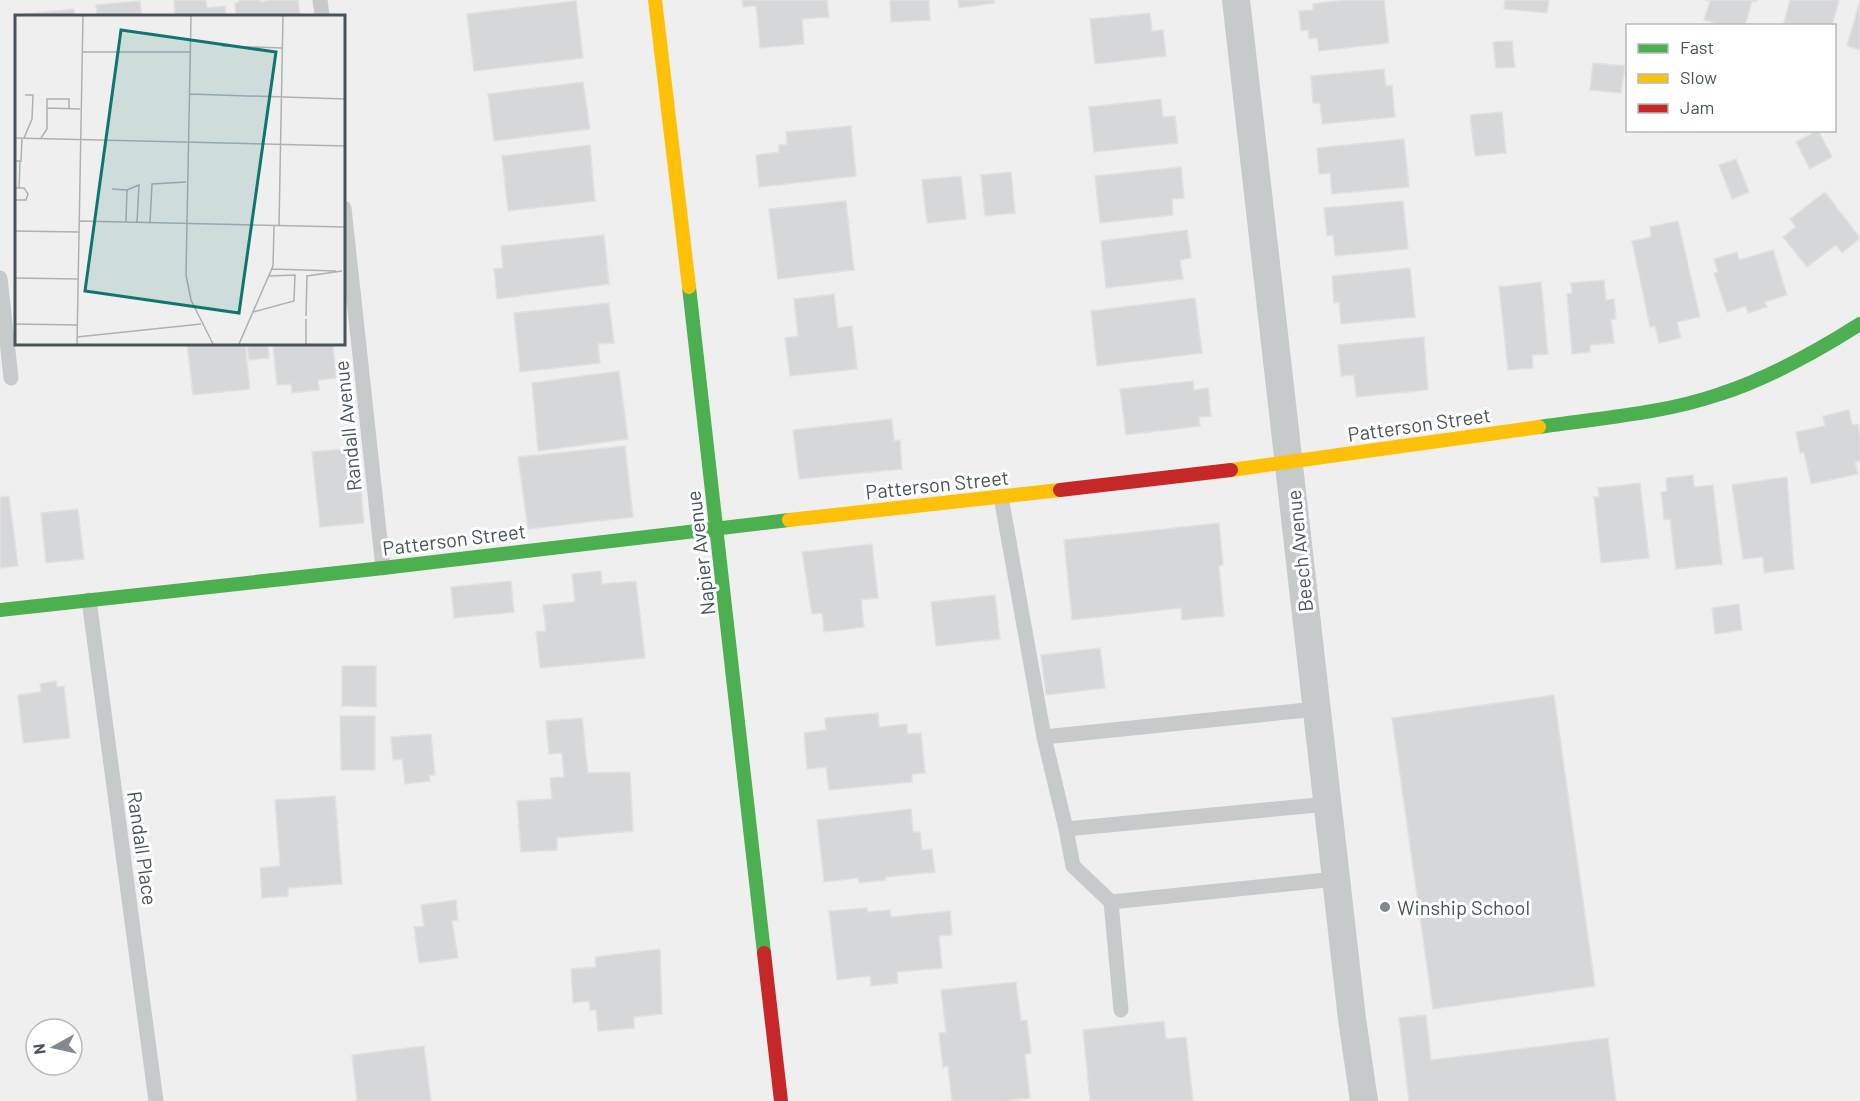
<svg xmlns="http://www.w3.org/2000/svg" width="1860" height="1101" viewBox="0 0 1860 1101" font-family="Barlow,sans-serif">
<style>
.building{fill:#d6d7d8;stroke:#e1e1e2;stroke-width:1.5}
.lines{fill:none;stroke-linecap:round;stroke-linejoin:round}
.lane{stroke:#c7cacb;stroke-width:15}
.street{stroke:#c7cacb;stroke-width:28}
.fast{stroke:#4caf50;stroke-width:14}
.slow{stroke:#ffc107;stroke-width:14}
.jam{stroke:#c62828;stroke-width:14}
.poi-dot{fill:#828a8f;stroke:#fff;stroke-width:2}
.labels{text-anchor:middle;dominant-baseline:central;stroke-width:6;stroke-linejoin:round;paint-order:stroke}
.street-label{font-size:20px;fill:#47545b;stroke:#fff}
.poi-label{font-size:20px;fill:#47545b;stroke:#fff;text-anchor:start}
.inset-road{fill:none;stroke:#acb1b4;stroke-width:1.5}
.view{fill:#0f766e;fill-opacity:0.15;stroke:#0f766e;stroke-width:3}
.inset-edge{fill:none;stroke:#47545b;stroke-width:3}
</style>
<rect width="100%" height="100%" fill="#f0efef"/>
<path class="building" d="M174,0H206L207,8L225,6L226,16H175Z
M239,0H261V2L270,0H298L300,16H236L235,3L239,2Z
M742,0H827L829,17L802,19L804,44L760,48L756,6L743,7Z
M890,0H929L930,20L891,22Z
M958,0H994V3L959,8Z
M1345,0H1384L1389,43L1319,51L1317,38L1309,39L1308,30L1301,31L1299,11L1313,10V4Z
M1505,0H1549L1547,13L1504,9Z
M1705,0H1757L1756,2L1752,1L1745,26H1724L1704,20L1710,1Z
M1790,0H1839L1832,26H1783Z
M1860,0V50L1847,46Z
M140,1L142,16H97L96,5Z
M576,1L583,58L474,71L467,14Z
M74,9L75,16H25V14Z
M1150,13L1152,31L1163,30L1166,56L1095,64L1090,19Z
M1512,41L1515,67L1496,68L1493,42Z
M1593,63L1625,66L1621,93L1590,90Z
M1384,69L1386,86L1392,85L1395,117L1322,124L1320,103H1313L1311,76Z
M583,82L590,129L494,141L488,94Z
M1161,99L1163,117L1175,116L1178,143L1094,152L1089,107Z
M1502,112L1506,153L1475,156L1470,115Z
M851,126L856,176L759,187L756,155L779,152V145L787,144L786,132Z
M1818,130L1832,157L1810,169L1796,142Z
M1404,139L1409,187L1332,194L1330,173L1319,174L1317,148Z
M590,145L595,201L508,211L502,156Z
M1736,159L1749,192L1732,199L1719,165Z
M1181,167L1184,198L1172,199L1173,215L1100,223L1095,176Z
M1011,172L1015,213L985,216L981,175Z
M961,176L966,219L927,223L922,180Z
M1825,192L1860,238L1842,253L1836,245L1807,267L1783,237L1796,227L1790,219Z
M846,201L854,270L778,279L769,209Z
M1403,201L1408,249L1335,256L1333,235L1327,236L1324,208Z
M1678,221L1700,317L1677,322L1681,338L1659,343L1655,326L1650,327L1632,241L1651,237L1650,227Z
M1187,230L1191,258L1180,260L1183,279L1106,288L1101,241Z
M604,235L609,284L497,299L494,269L503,268L501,246Z
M1773,250L1787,295L1765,302L1767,307L1748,313L1746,306L1727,312L1714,273L1718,272L1714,259L1737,252L1739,260Z
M1410,268L1415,317L1341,324L1339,302L1334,303L1332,276Z
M1604,280L1606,300L1614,299L1616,319L1611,320L1614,343L1590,345V352L1572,354L1567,294L1572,293L1571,283Z
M1541,282L1548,354L1532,355L1533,368L1508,370L1499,287Z
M834,294L838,328L852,326L857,369L790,376L785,338L798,336L794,299Z
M1195,298L1202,353L1097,366L1091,311Z
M609,303L614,343L598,344L600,363L520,372L514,313Z
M1424,337L1428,390L1356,397L1354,375L1341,376L1338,345Z
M187,344H245L250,389L193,395Z
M247,344H268L269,358L249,360Z
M273,344H333L336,378L318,380L319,390L292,393L291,384L277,385Z
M619,371L628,439L538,451L532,383Z
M1193,381L1194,390L1208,388L1211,416L1199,417L1200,426L1126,435L1120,389Z
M1849,410L1852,425L1858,424L1860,436V461L1855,462L1858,474L1811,484L1804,452L1800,453L1796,432L1825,426L1823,416Z
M892,419L894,441L900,440L902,469L799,479L793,430Z
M625,446L633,517L528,529L518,457Z
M357,448L364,523L320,527L312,452Z
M1693,475L1694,487L1713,485L1722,564L1676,569L1670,519L1664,520L1661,492L1667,491L1666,478Z
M1787,477L1794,569L1764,573L1763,557L1743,559L1732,485Z
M1640,483L1649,558L1601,563L1594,497H1599L1598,488Z
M9,496L18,566L0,568V497Z
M78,509L84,559L46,563L41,513Z
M1219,523L1223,565L1219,566L1224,616L1182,620L1181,608L1072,620L1064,540Z
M872,544L878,598L861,600L864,627L824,632L822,613L812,614L802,552Z
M601,571L602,584L636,581L645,658L540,668L536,632L546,631L543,605L575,602L572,574Z
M511,581L514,612L454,618L451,587Z
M995,595L1000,639L936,646L931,602Z
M1739,604L1742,630L1715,634L1712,608Z
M1100,648L1105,688L1046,695L1041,655Z
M342,666H376V707L342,706Z
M56,681L57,687L64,686L70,738L23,743L18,695L41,692L40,684Z
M1554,695L1595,986L1433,1009L1392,718Z
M878,713L879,727L907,724V734L921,733L925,773L912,774V782L829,790L826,767L807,769L804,733L826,730L825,718Z
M340,716H375V770H341Z
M582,718L588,773L630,772L633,831L557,838V850L521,852L517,801L552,799L550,778L564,777L562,753L549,754L546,721Z
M431,734L435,775H429L430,781L405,784L402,759L393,760L391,737Z
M335,796L342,884L288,888V896L262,898L260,868L280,866L275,800Z
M911,809L913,832H920L922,850L932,849L935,872L886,877V880L859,883L858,878L824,882L817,820Z
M456,900L458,920L452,921L458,958L419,963L414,927L424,926L421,905Z
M867,908L868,912L890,910L891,917L950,911L952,935L939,936L942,968L897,972L898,983L871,986L870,976L837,980L829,911Z
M660,949L662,1014L634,1017V1028L598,1031L596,1010H590L589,1001L573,1003L571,969L596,967L595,957Z
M1016,982L1021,1021L1027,1020L1031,1053L1025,1054L1030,1098L1003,1101H952L948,1066L943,1067L939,1033L946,1032L941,990Z
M1426,1015L1431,1060L1608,1038L1616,1101H1409L1399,1018Z
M1164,1021L1166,1039L1186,1037L1193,1101H1090L1083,1030Z
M424,1046L431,1101H357L352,1055Z"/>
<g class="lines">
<path class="lane" d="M320,0L322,16
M344,208L383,568
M0,278L11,378
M1001,497L1044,737L1317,709
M89,600L156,1101
M1044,737L1066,829
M1111,902L1073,866L1066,829L1328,804
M1121,1010L1111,902L1336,879"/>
<path class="street" d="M1236,0L1352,1019L1364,1101"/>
<path class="fast" d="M689,287L764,953
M1539,427C1599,418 1662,414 1720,394C1770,378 1816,352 1860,324
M0,610L383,568L789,520"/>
<path class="slow" d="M655,0L689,287
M1231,470L1539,427
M789,520L1060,490"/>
<path class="jam" d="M1060,490L1231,470
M764,953L781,1101"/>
</g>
<circle class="poi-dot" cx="1385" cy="907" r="6"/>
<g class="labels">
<g class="street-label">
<text transform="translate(1419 424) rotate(-8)">Patterson Street</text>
<text transform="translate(347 426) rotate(-96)">Randall Avenue</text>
<text transform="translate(937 484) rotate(-6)">Patterson Street</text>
<text transform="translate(454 539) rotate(-7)">Patterson Street</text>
<text transform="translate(1299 551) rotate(-96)">Beech Avenue</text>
<text transform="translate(700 553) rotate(-97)">Napier Avenue</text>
<text transform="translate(143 848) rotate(82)">Randall Place</text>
</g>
<g class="poi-label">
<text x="1397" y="907">Winship School</text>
</g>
</g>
<g transform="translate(15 15)">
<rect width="330" height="330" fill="#f0efef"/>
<path class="inset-road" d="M176,1L171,260L176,285L198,329M207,31L267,33M67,37H175M174,79L330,84M32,93V84H54V93M0,123L330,131M9,123L17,104L18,80H10M26,123L32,114V93L65,94M0,146H6L7,123M0,173H9L13,179L11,185H0M4,173L5,146M97,174L112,175L111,207M112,175L124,170L122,207M65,206L330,212M135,207L137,169L171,167M264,210L268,1M0,216L64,217M257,254L321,256M0,263L63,264M238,297L279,286L280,260L254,261M291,301L292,261L327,256M0,309L62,310M62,322L186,309M62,329L68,1M224,329L258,251L259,211M291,329V304"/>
<path class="view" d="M106,15L261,37L224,298L70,276Z"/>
<rect width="330" height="330" class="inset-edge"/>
</g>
<rect x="1626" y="24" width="210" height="108" fill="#ffffff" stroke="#b5bbbd" stroke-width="1.5"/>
<rect x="1638" y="44" width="30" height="9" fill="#4caf50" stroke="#b5bbbd" stroke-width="1.5"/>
<text x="1680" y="54" font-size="18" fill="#47545b">Fast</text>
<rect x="1638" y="74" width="30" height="9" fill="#ffc107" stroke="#b5bbbd" stroke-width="1.5"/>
<text x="1680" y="84" font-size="18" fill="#47545b">Slow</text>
<rect x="1638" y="104" width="30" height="9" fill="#c62828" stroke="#b5bbbd" stroke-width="1.5"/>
<text x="1680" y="114" font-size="18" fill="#47545b">Jam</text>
<g transform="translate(54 1047) rotate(262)"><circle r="28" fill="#ffffff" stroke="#b5bbbd" stroke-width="1.5"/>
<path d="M0-4.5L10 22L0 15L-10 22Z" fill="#828a8f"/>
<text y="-9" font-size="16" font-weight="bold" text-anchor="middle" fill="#47545b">N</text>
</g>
</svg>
